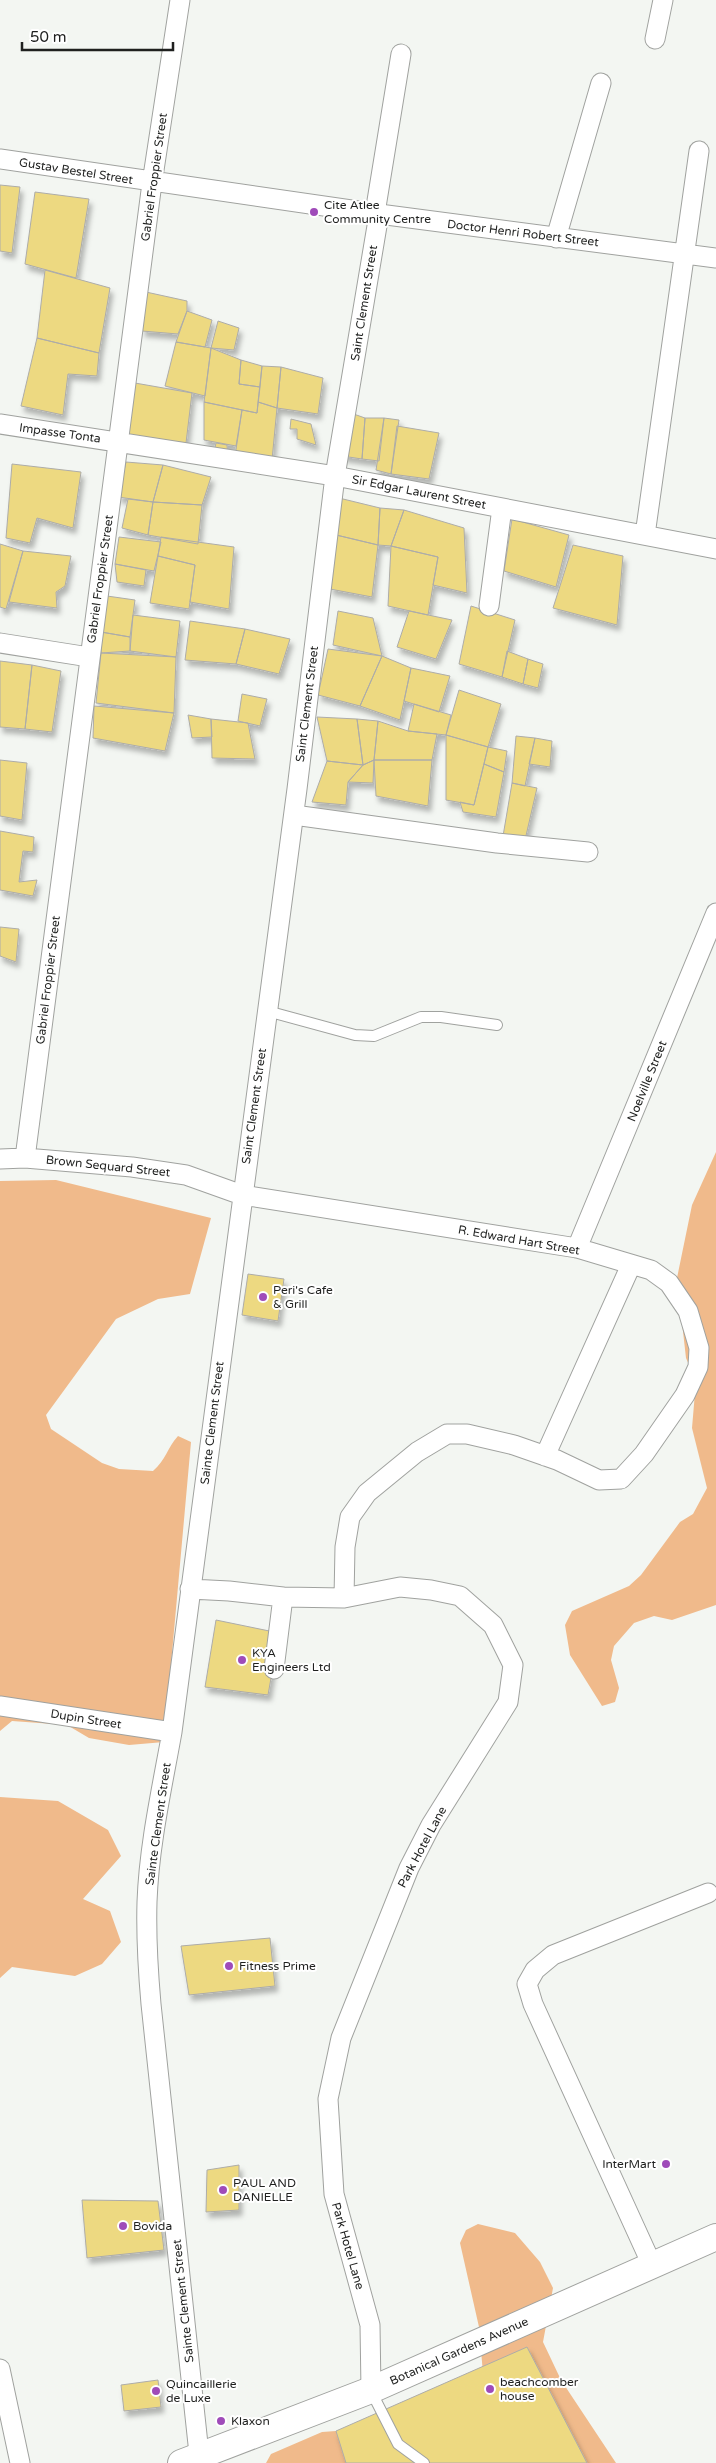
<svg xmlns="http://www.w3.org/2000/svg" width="716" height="2463" viewBox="0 0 716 2463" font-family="'Varela Round',sans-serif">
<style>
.green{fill:#f0ba8b}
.building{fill:#edd981;stroke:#adaca9;filter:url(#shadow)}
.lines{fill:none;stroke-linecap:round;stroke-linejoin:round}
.lane-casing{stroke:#a0a29f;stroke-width:12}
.street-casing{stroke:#a0a29f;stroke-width:21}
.secondary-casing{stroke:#a0a29f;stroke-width:28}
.lane{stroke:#fff;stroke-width:10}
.street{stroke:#fff;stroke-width:19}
.secondary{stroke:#fff;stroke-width:26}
.poi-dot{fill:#9f4bb9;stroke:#fff;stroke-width:2}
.labels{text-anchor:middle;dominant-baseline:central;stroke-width:4;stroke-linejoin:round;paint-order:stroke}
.street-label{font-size:12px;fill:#1f201f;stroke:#fff}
.poi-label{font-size:12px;fill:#1f201f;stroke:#fff;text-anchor:start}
</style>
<defs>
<filter id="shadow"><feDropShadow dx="3" dy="5.5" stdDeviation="2.5" flood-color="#0004"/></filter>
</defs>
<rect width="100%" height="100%" fill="#f3f6f2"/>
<path class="green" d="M716,1152V1605L672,1620L654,1616L634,1623L614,1646L611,1660L619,1688L615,1702L602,1706L570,1655L565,1625L572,1611L629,1586L641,1575L680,1522L693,1514L707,1488L692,1428L696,1381L686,1358L677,1278L692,1205Z
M56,1180L211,1218L190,1294L158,1299L116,1319L46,1415L51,1429L102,1463L119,1469L153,1471C166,1460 167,1448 178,1436L191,1442L164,1742L129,1745L89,1738L67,1725L12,1721L0,1731V1181Z
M0,1797L58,1801L108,1830L121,1856L83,1899L110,1911L121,1942L102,1964L75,1976L12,1967L0,1978Z
M478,2224L515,2233L540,2262L553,2288L543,2342L561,2380L616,2463H533L484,2385L479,2327L460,2243L466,2230Z
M336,2431L374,2446L395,2463H266L271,2454L322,2432Z"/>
<path class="building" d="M0,185L20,187L12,253L0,251Z
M35,192L89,199L76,278L25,264Z
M45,270L110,288L99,353L37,338Z
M146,292L187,301V311L178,334L142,331Z
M187,311L212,320L205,347L176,342Z
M218,321L239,328L234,350L211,348Z
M37,338L99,353L97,376L68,374L63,415L21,406Z
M176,342L211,348L205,396L165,386Z
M211,348L241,360L239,384L260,387L257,413L204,402Z
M241,360L262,366L260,387L239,384Z
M262,366L281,367L277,408L258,402Z
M281,367L323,378L318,414L277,408Z
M135,383L192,393L186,443L125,436Z
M204,402L242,410L236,446L204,440Z
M258,402L277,408L272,460L235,456L242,410L257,413Z
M348,412L365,418L362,459L342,456Z
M365,418H384L379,461L362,459Z
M384,418L399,420L391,474L376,470Z
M291,419L311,424L316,445L297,439V429H290Z
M397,426L439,433L429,479L391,474Z
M216,443L227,445L228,458L213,456Z
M126,462L163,465L153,502L118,497Z
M12,464L81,472L73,528L37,518L30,543L6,538Z
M163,465L211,477L202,505L153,502Z
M339,498L380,508L378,545L332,534Z
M128,499L153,502L148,535L122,528Z
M153,502L202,505L198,544L148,535Z
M380,508L404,510L391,546L378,545Z
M404,510L464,528L467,593L433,585L438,557L391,546Z
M512,519L569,535L556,587L504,571Z
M332,534L378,545L372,597L330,589Z
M119,537L161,542L154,571L115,564Z
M161,537L234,547L229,609L190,602L195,565L158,556Z
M0,544L23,551L6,609L0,607Z
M573,545L623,556L617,625L553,608Z
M391,546L438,557L428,615L388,606Z
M23,551L71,556L65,586L56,592L57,608L9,602Z
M158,556L195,565L189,609L150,603Z
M115,564L146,570L144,586L117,582Z
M107,596L135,600L130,637L101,632Z
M471,606L515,620L502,677L459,664Z
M338,611L373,618L382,656L333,645Z
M409,611L452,620L436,659L397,647Z
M133,615L180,621L176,657L130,651Z
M190,621L245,629L236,664L185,660Z
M245,629L290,639L279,674L236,664Z
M101,632L130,637V651L101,653Z
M328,649L382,656L360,706L318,695Z
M507,651L528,659L523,684L502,677Z
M101,653L176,657L174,713L96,703Z
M382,656L411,668L400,720L360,706Z
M528,659L543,664L538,688L523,684Z
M0,661L32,665L25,729L0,727Z
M32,665L61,671L52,732L25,729Z
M411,668L450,676L439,712L404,701Z
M459,690L501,704L488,747L446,735Z
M242,694L267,699L260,726L238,721Z
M414,704L451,715L446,735L408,731Z
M94,706L174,713L165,751L93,738Z
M188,715L211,719L212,737L192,738Z
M317,717L357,719L363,765L327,761Z
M211,719L248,723L255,759L212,758Z
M357,719L378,721L374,760L363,765Z
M378,721L408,731L437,734L432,760H374Z
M446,735L488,747L474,805L446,800Z
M516,736L535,738L525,786L512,783Z
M535,738L552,741L550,767L529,764Z
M488,747L507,751L504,772L484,764Z
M0,760L27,763L22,820L0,816Z
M374,760L373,783L348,782L363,765Z
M374,760H432L428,806L376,796Z
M327,761L363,765L348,782L346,805L312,802Z
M484,764L504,772L496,817L463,812L460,802L474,805Z
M512,783L537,788L525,840L502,842Z
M0,831L34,837L33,852L23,851L19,882L37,880L33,896L0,890Z
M0,927L19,929L16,962L0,956Z
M248,1274L284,1279L278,1321L242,1315Z
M216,1620L279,1633L268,1695L205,1687Z
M270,1938L275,1986L189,1995L181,1946Z
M239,2165V2210L206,2212L207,2170Z
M82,2200L158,2201L164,2250L87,2258Z
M527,2347L587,2463H346L336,2431Z
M158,2380L161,2407L124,2411L121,2385Z"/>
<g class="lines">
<defs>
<path id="lane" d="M267,1011L355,1035L374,1036L421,1017H441L497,1025
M371,2391L398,2444L424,2463"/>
<path id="street" d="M655,39L663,0
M0,159L379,214L716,258
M375,213L401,54
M556,238L601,83
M0,424L335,476L716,549
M645,535L699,151
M489,606L502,508
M0,643L89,657
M294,815L497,843L588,852
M25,1158L152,183L180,0
M0,1159L25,1158L132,1167L186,1175L242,1195L577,1248L651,1270L669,1283L688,1311L699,1348L698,1367L685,1395L644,1454L621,1479L599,1480L557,1460L514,1445L467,1434H447L417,1452L367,1493L350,1517L345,1547L344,1598
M577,1248L716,913
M545,1456L631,1265
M190,1589L229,1591L283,1597L344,1598L400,1587L431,1590L460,1596L493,1625L513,1665L508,1702L431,1825L409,1868L341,2038L328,2099L334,2194L370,2325L371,2390
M274,1669L283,1597
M0,1706L172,1732
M652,2265L533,2004L527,1984L535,1970L553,1955L708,1893
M0,2369L20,2463
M200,2463L151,2004C148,1970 146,1936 147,1902C149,1845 162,1788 172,1732L297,789L335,476L379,214"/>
<path id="secondary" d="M181,2463L371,2390L716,2237"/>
</defs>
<use href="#lane" class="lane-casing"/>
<use href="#street" class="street-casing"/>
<use href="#secondary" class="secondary-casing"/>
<use href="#lane" class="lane"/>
<use href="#street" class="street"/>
<use href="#secondary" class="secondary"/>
</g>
<g class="poi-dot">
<circle cx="314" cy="212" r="5"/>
<circle cx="263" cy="1297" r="5"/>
<circle cx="242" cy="1660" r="5"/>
<circle cx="229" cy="1966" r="5"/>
<circle cx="666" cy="2164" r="5"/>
<circle cx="223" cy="2190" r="5"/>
<circle cx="123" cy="2226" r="5"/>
<circle cx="490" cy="2389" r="5"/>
<circle cx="156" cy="2391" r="5"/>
<circle cx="221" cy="2421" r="5"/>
</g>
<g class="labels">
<g class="street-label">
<text transform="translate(76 171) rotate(9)">Gustav Bestel Street</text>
<text transform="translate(154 177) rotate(-82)">Gabriel Froppier Street</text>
<text transform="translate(523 233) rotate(7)">Doctor Henri Robert Street</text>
<text transform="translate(364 303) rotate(-81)">Saint Clement Street</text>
<text transform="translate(60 433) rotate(8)">Impasse Tonta</text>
<text transform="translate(419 492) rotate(11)">Sir Edgar Laurent Street</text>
<text transform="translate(100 579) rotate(-82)">Gabriel Froppier Street</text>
<text transform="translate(307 704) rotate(-83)">Saint Clement Street</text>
<text transform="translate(48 980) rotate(-83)">Gabriel Froppier Street</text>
<text transform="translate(647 1081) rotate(-68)">Noelville Street</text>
<text transform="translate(254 1106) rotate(-82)">Saint Clement Street</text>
<text transform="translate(108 1166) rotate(6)">Brown Sequard Street</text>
<text transform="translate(519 1240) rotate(10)">R. Edward Hart Street</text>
<text transform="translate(212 1423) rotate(-83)">Sainte Clement Street</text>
<text transform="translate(86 1719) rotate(9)">Dupin Street</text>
<text transform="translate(158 1824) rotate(-82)">Sainte Clement Street</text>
<text transform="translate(422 1847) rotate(-62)">Park Hotel Lane</text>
<text transform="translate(348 2246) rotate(74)">Park Hotel Lane</text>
<text transform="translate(183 2301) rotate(-96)">Sainte Clement Street</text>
<text transform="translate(459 2351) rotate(-24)">Botanical Gardens Avenue</text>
</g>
<g class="poi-label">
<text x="324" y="205">Cite Atlee<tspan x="324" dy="14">Community Centre</tspan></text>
<text x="273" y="1290">Peri's Cafe<tspan x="273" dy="14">&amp; Grill</tspan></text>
<text x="252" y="1653">KYA<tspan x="252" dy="14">Engineers Ltd</tspan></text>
<text x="239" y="1966">Fitness Prime</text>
<text x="656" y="2164" text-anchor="end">InterMart</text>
<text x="233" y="2183">PAUL AND<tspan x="233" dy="14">DANIELLE</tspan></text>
<text x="133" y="2226">Bovida</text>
<text x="500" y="2382">beachcomber<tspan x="500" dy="14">house</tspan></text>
<text x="166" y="2384">Quincaillerie<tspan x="166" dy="14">de Luxe</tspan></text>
<text x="231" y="2421">Klaxon</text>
</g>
</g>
<path d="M22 42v8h151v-8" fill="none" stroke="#1f201f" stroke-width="2.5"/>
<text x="30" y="42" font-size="15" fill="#1f201f" stroke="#ffffff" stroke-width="4" paint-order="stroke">50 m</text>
</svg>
